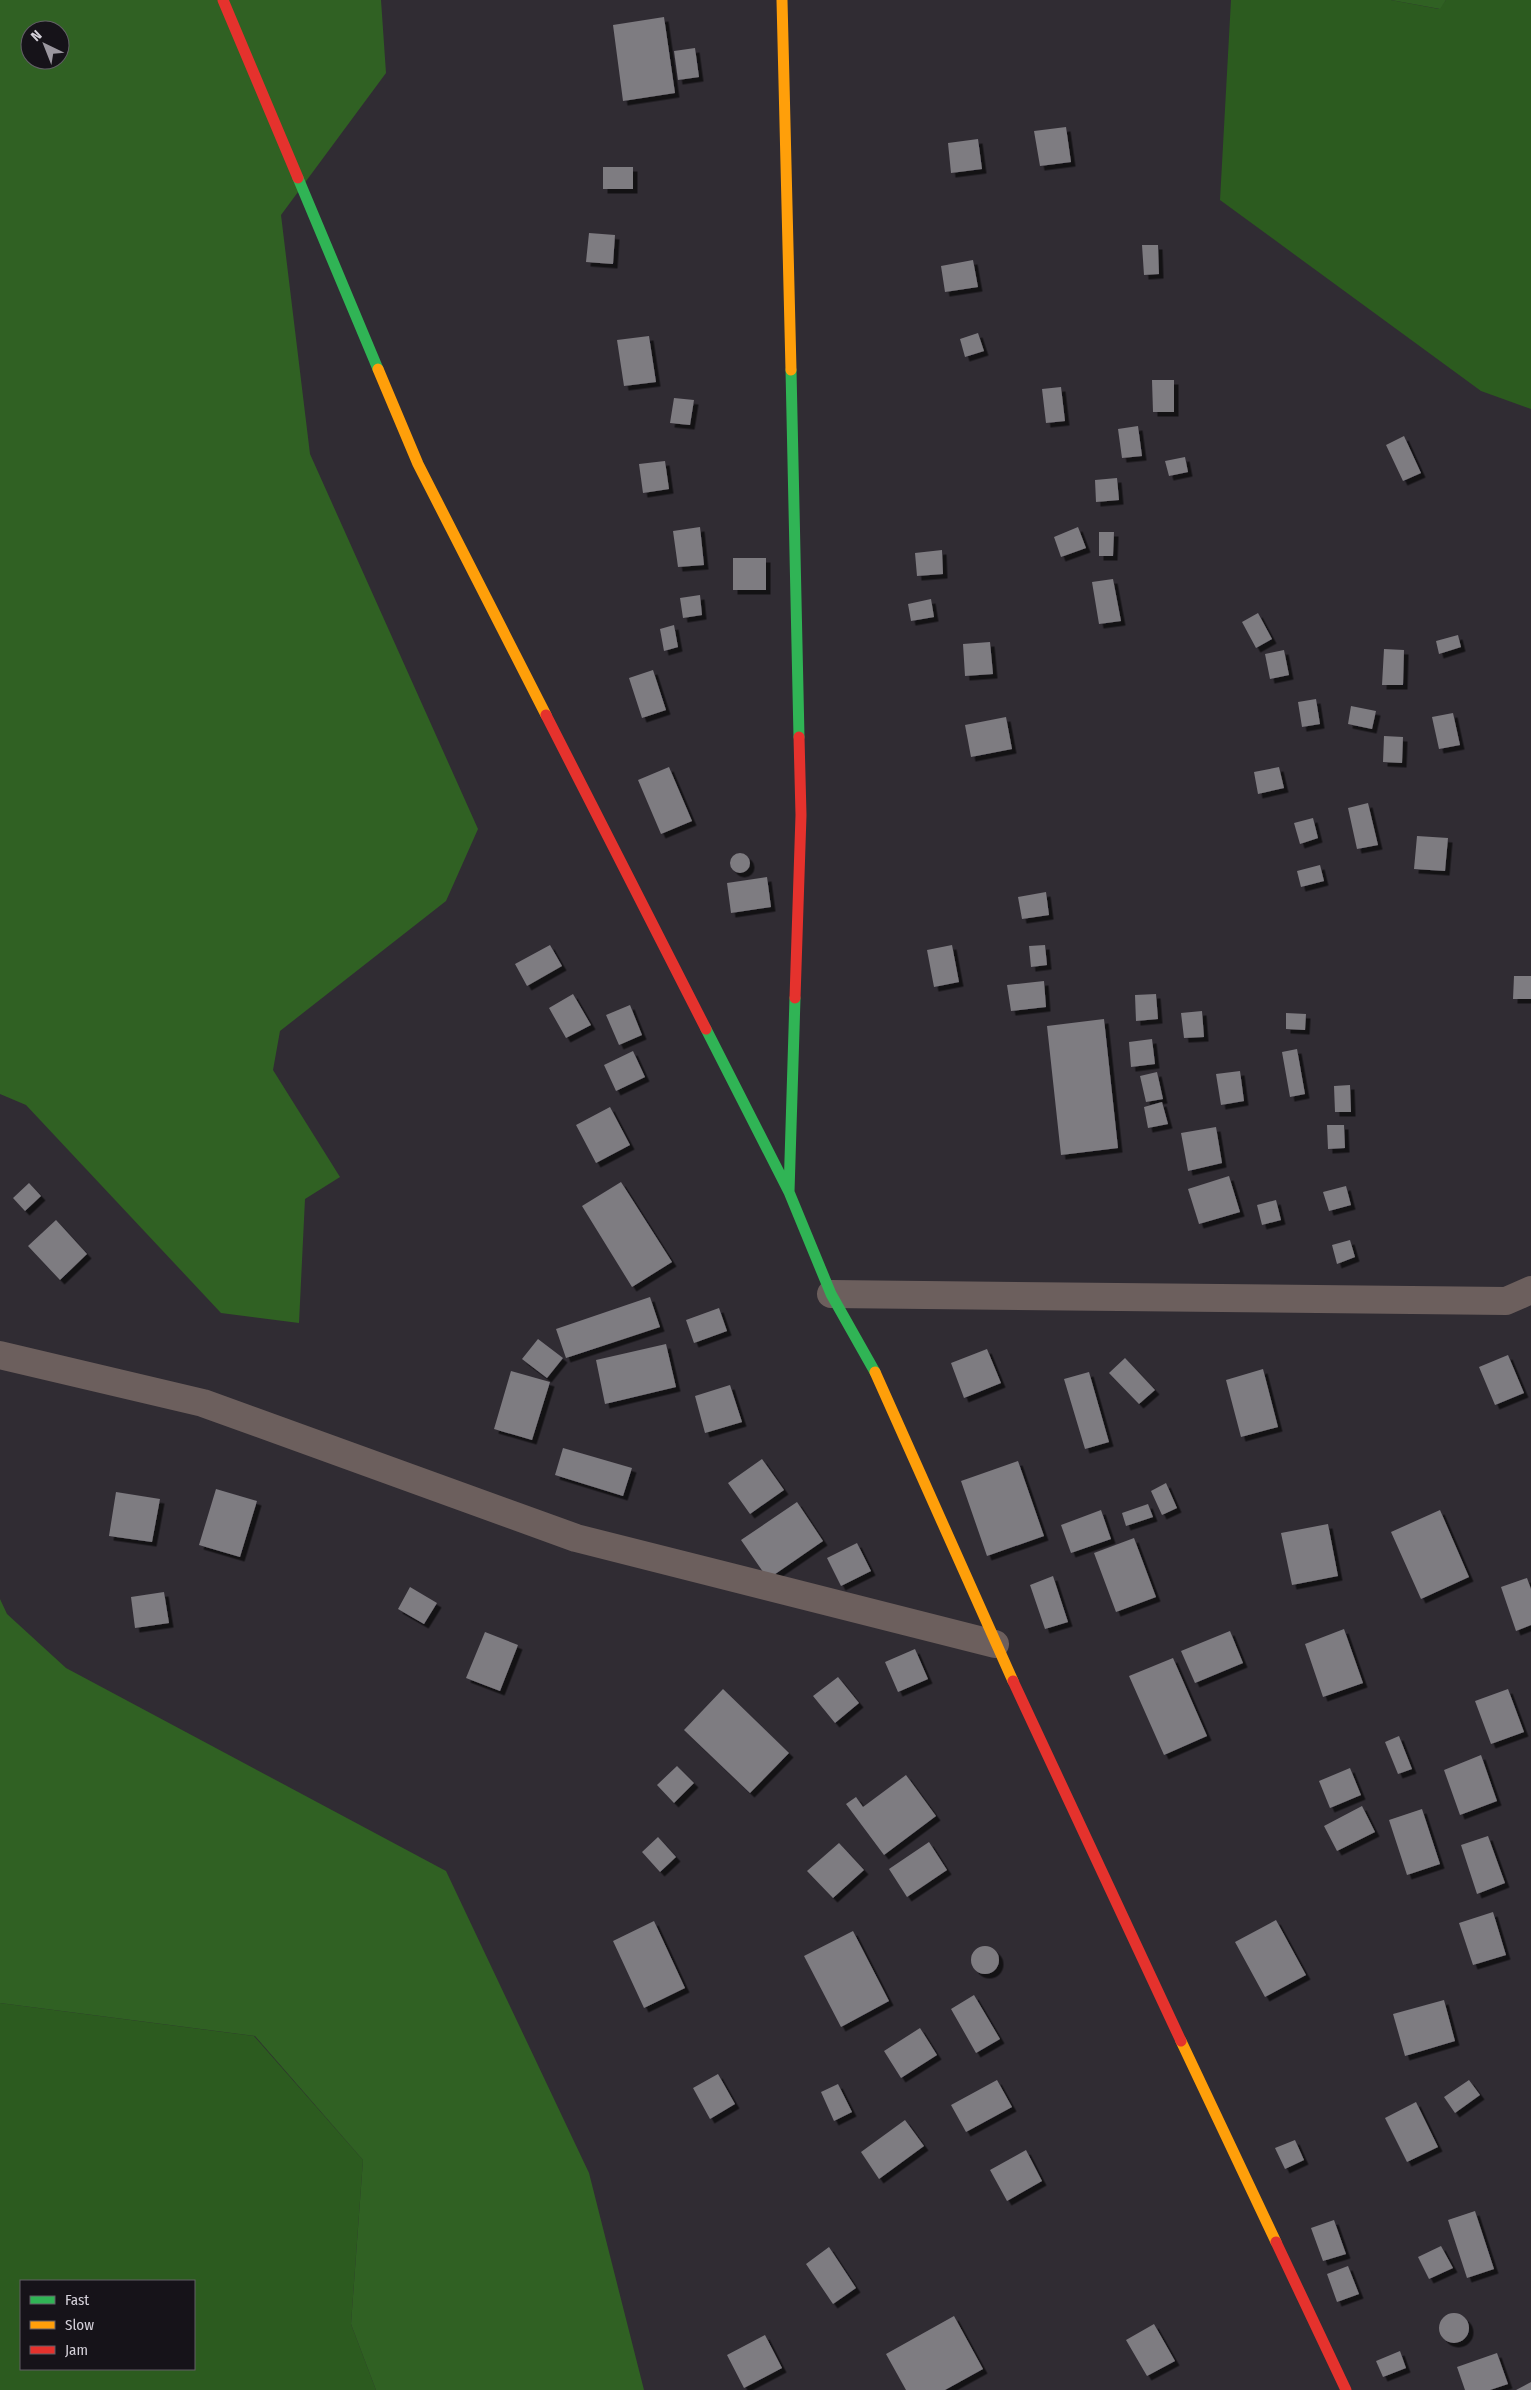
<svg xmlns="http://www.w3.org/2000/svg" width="1531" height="2390" viewBox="0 0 1531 2390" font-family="'Fira Sans Condensed',sans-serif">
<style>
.green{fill:#2c5b1f;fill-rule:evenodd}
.forest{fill:#306123;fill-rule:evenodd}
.building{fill:#7e7b81;filter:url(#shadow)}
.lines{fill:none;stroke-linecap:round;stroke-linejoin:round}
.street{stroke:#6c5f5d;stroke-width:28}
.fast{stroke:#30b455;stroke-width:11}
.slow{stroke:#ff9f0a;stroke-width:11}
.jam{stroke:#e5322d;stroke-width:11}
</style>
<defs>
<filter id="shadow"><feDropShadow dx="4.5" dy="4.5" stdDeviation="0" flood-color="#0009"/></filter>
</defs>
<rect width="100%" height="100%" fill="#302c33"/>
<path class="green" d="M1231,0H1391L1439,9L1446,0H1531V409L1481,391L1220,200Z
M0,2003L254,2036L363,2160L351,2324L376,2390H0ZM21,2281H194V2369H21Z"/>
<path class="forest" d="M0,0H381L386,73L281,215L310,454L478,829L446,901L280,1031L273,1070L340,1177L305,1199L299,1323L221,1313L26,1105L0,1094ZM30,30H60V60H30Z
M1391,0H1446L1440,9Z
M0,1599L7,1614L66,1668L446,1871L589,2173L644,2390H376L351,2324L363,2160L255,2036L0,2003Z"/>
<path class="building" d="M664,17L675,93L623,101L613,25Z
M695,48L699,77L678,80L674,51Z
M1066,127L1071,162L1040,166L1034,131Z
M978,139L982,169L951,173L948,143Z
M603,167H633V189H603Z
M589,233L615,235L613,264L586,262Z
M1142,245H1158L1159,274L1144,275Z
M973,260L978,287L945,292L941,266Z
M978,333L984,351L965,357L960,339Z
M649,336L656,382L624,386L617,340Z
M1152,380H1174V412H1153Z
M1061,387L1065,421L1046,423L1042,389Z
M674,398L694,400L690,425L670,423Z
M1138,426L1142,456L1122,458L1118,429Z
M1404,436L1421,473L1403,481L1386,445Z
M1185,457L1188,472L1169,476L1165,461Z
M665,461L669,489L643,493L639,464Z
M1117,478L1119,500L1096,502L1095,480Z
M700,527L704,565L678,567L673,531Z
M1078,527L1086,548L1061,557L1054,537Z
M1099,532H1114L1113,556H1099Z
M942,550L943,574L917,576L915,553Z
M733,558H766V590H733Z
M1113,579L1121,621L1099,624L1092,582Z
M700,595L702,615L683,618L680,598Z
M931,599L934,617L911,621L908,604Z
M1258,613L1272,639L1256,648L1242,622Z
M674,625L678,647L664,651L660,629Z
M1458,635L1461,647L1439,654L1436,641Z
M990,642L993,674L965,676L963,644Z
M1384,649L1404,650L1403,685H1382Z
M1284,650L1289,675L1270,679L1265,654Z
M653,670L666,710L642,718L629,678Z
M1316,699L1320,724L1302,727L1298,702Z
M1351,706L1376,711L1372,729L1348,724Z
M1453,713L1460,745L1439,749L1432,717Z
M1006,717L1012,749L971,757L965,725Z
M1384,736L1403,737L1402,763L1383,762Z
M669,767L692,821L661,834L638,780Z
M1279,767L1284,788L1258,794L1254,772Z
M1368,803L1378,845L1357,849L1348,808Z
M1313,818L1318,838L1300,844L1294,823Z
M1417,836L1448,838L1445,871L1414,869Z
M730 863a10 10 0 1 1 20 0a10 10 0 1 1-20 0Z
M1320,865L1324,881L1301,887L1297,871Z
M767,877L771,907L731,913L727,883Z
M1046,892L1049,915L1022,919L1018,897Z
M550,945L562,966L527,986L515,964Z
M952,945L959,982L934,987L927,950Z
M1045,945L1047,965L1031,967L1029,946Z
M1514,976H1531V999H1513Z
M1044,981L1046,1007L1011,1011L1007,985Z
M573,994L591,1025L566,1038L549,1008Z
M1156,994L1158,1019L1136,1021L1135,995Z
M630,1005L642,1035L619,1045L606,1015Z
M1202,1011L1204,1037L1184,1038L1181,1013Z
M1286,1013L1306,1014L1305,1030L1286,1029Z
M1104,1019L1118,1148L1061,1155L1047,1026Z
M1152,1039L1155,1064L1131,1067L1129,1042Z
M1297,1049L1305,1094L1290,1097L1282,1052Z
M633,1051L645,1077L616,1091L604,1065Z
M1240,1071L1244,1101L1221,1105L1216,1074Z
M1157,1072L1163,1099L1146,1102L1140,1076Z
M1350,1085L1351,1112H1335L1334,1086Z
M1162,1102L1168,1124L1148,1128L1144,1107Z
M610,1107L630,1145L596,1163L576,1125Z
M1327,1125H1344L1345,1148L1328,1149Z
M1216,1127L1222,1163L1188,1171L1181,1133Z
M1229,1176L1240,1212L1199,1224L1188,1189Z
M621,1182L672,1262L632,1287L582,1206Z
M29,1183L41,1196L25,1211L13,1198Z
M1346,1186L1351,1205L1329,1211L1323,1192Z
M1276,1200L1281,1220L1262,1225L1257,1205Z
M56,1220L87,1254L60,1280L28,1246Z
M1350,1240L1355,1257L1337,1264L1332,1245Z
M650,1297L660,1327L566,1358L556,1329Z
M719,1308L727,1331L694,1343L686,1320Z
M538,1339L563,1358L547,1378L522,1359Z
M666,1344L676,1387L605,1404L596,1360Z
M987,1349L1001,1383L964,1398L951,1363Z
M1508,1355L1524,1393L1495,1405L1479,1367Z
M1125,1358L1155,1390L1139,1404L1109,1373Z
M1263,1369L1278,1427L1241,1437L1226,1380Z
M511,1371L550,1382L532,1440L494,1429Z
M1089,1372L1109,1442L1085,1449L1064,1379Z
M730,1385L742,1422L705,1433L695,1396Z
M563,1448L632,1468L623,1496L555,1475Z
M762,1459L784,1490L750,1514L728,1483Z
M1018,1461L1044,1536L987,1556L961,1481Z
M1166,1483L1177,1508L1162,1515L1151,1491Z
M216,1489L257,1501L240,1557L199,1545Z
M116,1492L160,1499L152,1542L109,1536Z
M797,1502L823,1541L768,1579L741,1540Z
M1148,1504L1153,1517L1126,1526L1122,1513Z
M1101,1510L1111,1539L1071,1553L1061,1525Z
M1440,1510L1469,1577L1421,1599L1391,1532Z
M1328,1524L1338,1576L1292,1585L1281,1533Z
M1134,1538L1156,1597L1116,1612L1094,1553Z
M857,1543L871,1571L841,1586L827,1558Z
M1053,1576L1068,1622L1045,1629L1030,1585Z
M1527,1578L1531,1589V1625L1516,1631L1501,1587Z
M410,1587L437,1603L424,1624L398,1609Z
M164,1592L169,1623L135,1628L131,1597Z
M1344,1629L1363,1683L1323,1697L1305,1644Z
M1230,1631L1243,1663L1195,1683L1181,1651Z
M485,1632L518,1645L500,1691L466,1678Z
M915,1649L928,1679L898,1692L885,1662Z
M1173,1658L1207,1736L1164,1755L1129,1676Z
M838,1677L859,1703L835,1723L813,1696Z
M723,1689L789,1753L750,1793L684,1730Z
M1508,1689L1524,1732L1491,1744L1475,1701Z
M1399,1736L1412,1769L1398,1774L1385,1742Z
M1481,1755L1497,1801L1460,1815L1444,1770Z
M677,1766L694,1783L674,1803L657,1785Z
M1350,1768L1361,1795L1330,1808L1319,1781Z
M906,1775L936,1816L884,1855L846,1804L856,1797L863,1807Z
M1362,1806L1375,1832L1337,1851L1324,1826Z
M1422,1809L1440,1864L1407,1875L1389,1820Z
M1488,1836L1505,1883L1477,1894L1461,1845Z
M658,1837L676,1857L660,1872L642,1852Z
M929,1842L947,1870L907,1897L889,1869Z
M839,1843L864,1870L833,1898L807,1871Z
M1493,1912L1506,1955L1473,1965L1459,1923Z
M1276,1920L1306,1975L1265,1997L1235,1942Z
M654,1921L685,1988L644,2008L613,1941Z
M853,1931L889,2001L841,2027L804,1956Z
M971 1960a14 14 0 1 1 28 0a14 14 0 1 1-28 0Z
M974,1995L1000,2039L976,2053L951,2009Z
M1444,2000L1455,2041L1405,2056L1393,2014Z
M920,2028L937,2055L901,2078L884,2051Z
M718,2074L735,2104L710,2119L693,2088Z
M997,2080L1012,2107L966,2132L951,2105Z
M1469,2080L1480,2095L1455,2113L1444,2097Z
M838,2084L852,2112L834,2121L821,2092Z
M1416,2102L1438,2147L1407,2162L1385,2118Z
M905,2120L924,2146L879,2179L861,2152Z
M1295,2140L1304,2160L1285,2169L1275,2148Z
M1026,2150L1042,2181L1007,2201L990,2170Z
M1475,2211L1494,2269L1467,2278L1448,2220Z
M1334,2220L1346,2254L1323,2261L1311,2228Z
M1441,2246L1453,2268L1429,2279L1418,2257Z
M829,2247L856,2288L833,2304L806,2264Z
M1348,2266L1359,2294L1337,2302L1327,2274Z
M1439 2328a15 15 0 1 1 30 0a15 15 0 1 1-30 0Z
M954,2316L983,2369L945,2390H906L886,2354Z
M1154,2324L1175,2361L1147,2376L1126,2340Z
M765,2335L782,2368L744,2388L727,2355Z
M1400,2351L1406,2368L1383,2377L1376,2361Z
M1497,2353L1508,2384L1490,2390H1465L1457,2367Z
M1531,2382V2390H1516Z"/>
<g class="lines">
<path class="street" d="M831,1294L1506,1301L1531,1290
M0,1355L203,1403L576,1538L995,1644"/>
<path class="fast" d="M298,178L378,369
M791,370L799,737
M795,998L789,1192L831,1294L875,1372
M706,1029L789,1192"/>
<path class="slow" d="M782,0L791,370
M378,369L418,464L546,715
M875,1372L1013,1681
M1181,2041L1276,2242"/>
<path class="jam" d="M223,0L298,178
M546,715L706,1029
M795,998L801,815L799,737
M1013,1681L1181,2041
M1276,2242L1346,2390"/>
</g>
<rect x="20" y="2280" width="175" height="90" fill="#161319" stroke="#625f66"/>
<rect x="30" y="2296" width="25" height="8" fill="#30b455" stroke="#625f66"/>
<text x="65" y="2305" font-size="15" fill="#d4d0d9">Fast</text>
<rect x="30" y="2321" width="25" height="8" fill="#ff9f0a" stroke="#625f66"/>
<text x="65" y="2330" font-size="15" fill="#d4d0d9">Slow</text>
<rect x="30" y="2346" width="25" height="8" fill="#e5322d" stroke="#625f66"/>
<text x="65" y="2355" font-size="15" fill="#d4d0d9">Jam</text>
<g transform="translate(45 45) rotate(317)"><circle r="24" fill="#161319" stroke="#625f66"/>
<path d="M0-4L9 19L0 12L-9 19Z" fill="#9b979f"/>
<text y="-8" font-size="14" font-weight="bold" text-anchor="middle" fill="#d4d0d9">N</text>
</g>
</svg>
